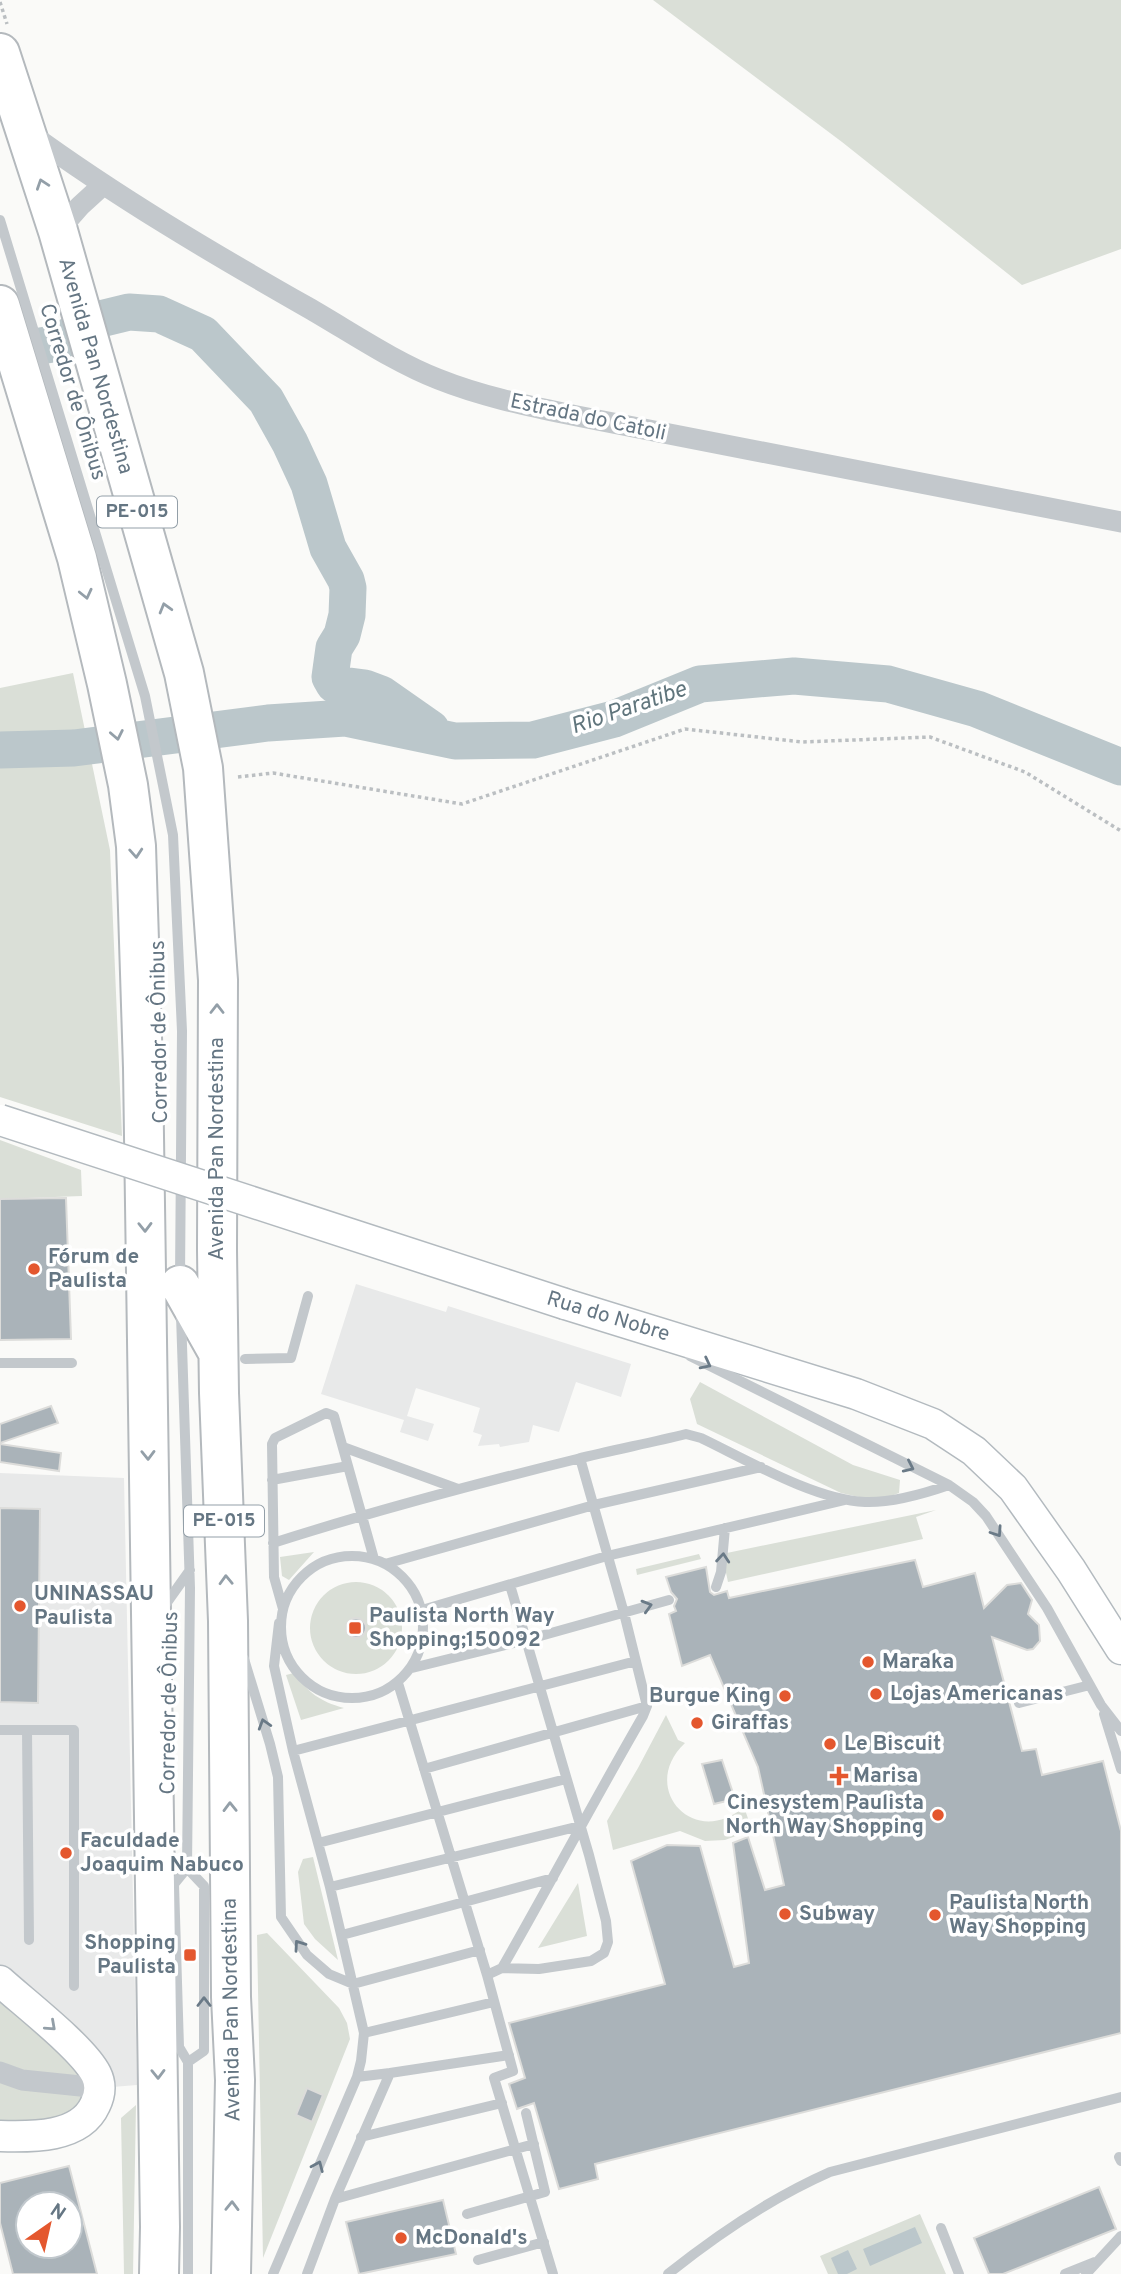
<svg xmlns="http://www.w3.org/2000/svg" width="1121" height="2274" viewBox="0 0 1121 2274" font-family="Overpass,sans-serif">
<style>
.built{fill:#e8e9e9}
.green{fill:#dadfd7}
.water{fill:#bbc7cb}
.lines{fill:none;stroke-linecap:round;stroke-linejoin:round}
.river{stroke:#bbc7cb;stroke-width:37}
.building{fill:#aab3b9;stroke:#dcdcda;stroke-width:2;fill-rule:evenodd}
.secondary-casing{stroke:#b3babf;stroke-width:33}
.highway-casing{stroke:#b4b9bd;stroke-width:42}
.path{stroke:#bbbfc2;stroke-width:3.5;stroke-dasharray:3.5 3.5;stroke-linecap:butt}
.lane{stroke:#c3c8cc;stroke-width:10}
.street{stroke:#c3c8cc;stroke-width:21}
.secondary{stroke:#fff;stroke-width:30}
.highway{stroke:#fff;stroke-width:38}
.secondary-bridge-casing{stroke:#b3babf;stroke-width:33;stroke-linecap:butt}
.secondary-bridge{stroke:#fff;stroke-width:30}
.oneway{stroke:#939fa8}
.oneway2{stroke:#6a7a87}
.poi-dot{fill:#e4572e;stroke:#fff;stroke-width:2.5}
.labels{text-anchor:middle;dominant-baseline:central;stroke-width:7;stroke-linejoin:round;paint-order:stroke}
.shield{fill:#fff;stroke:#939fa8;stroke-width:2}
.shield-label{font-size:19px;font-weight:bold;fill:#657683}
.street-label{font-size:21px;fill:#657683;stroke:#fff}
.poi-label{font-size:21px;font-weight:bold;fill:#657683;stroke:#fff;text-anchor:start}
.water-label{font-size:23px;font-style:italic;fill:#60757c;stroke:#fff}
</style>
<rect width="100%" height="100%" fill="#fafaf8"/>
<path class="built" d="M356,1284L446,1312L448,1306L631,1364L621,1397L576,1382L559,1432L533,1425L529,1442L500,1447L499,1444L478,1446L482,1435L473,1432L480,1408L416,1388L407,1416L434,1424L428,1441L400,1432L404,1420L321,1394Z
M0,1473L124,1478L137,2085L100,2088L0,1981Z"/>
<path class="green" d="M653,0H1121V249L1022,285L842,142Z
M73,673L110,850L122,1136L0,1097V688Z
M0,1140L81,1170L82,1196L0,1199Z
M700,1382L853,1465L900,1480L899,1493L877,1501L841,1493L697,1424L690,1399Z
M936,1510L916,1517L923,1539L728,1582L722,1554Z
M314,1552L289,1580L282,1576L280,1557Z
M699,1554L701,1559L637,1575L636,1569Z
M310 1628a46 46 0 1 1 92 0a46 46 0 1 1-92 0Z
M294,1673C309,1693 319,1701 344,1708L301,1720L286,1675Z
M666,1715L678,1740L685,1743C638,1787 693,1850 744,1807L752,1830L725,1840L705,1841L680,1831L613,1850L607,1821L638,1768Z
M313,1857L338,1960L315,1939L304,1924L298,1872L303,1859Z
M578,1883L587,1936L538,1948Z
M267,1933L339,2008L347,2023L350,2039L263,2258L257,1935Z
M0,1986L83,2064L86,2117L0,2131Z
M136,2105L133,2274H124L121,2118Z
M920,2214L946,2274H828L820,2256Z"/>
<path class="water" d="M915,2227L922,2243L870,2266L863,2249Z
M848,2250L857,2269L847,2274H838L831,2258Z"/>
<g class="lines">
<path class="river" d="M0,353L58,343L92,321L129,312L159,314L203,334L266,400L290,443L309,484L328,548L346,580L348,588L347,615L342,635L334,648L330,677L334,684L365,688L381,694L431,729
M0,750L74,748L268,723L345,718L455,741L533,740L614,719L700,684L794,676L888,684L977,709L1121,767"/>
</g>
<path class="building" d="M66,1198L71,1339L0,1340V1199Z
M51,1406L58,1423L0,1443V1424Z
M0,1444L61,1453L59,1471L0,1462Z
M0,1508L40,1509L38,1703L0,1702Z
M915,1560L923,1587L975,1573L984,1608L1007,1585L1021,1583L1032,1600L1028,1614L1039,1625L1040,1641L1033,1649L1027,1650L992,1637L1022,1751L1036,1749L1042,1775L1103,1761L1121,1831V2033L595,2164L598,2179L559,2189L534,2103L517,2109L509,2084L525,2078L509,2023L665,1984L631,1861L667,1845L700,1846L734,1967L749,1963L733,1843L748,1837L765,1890L784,1885L758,1767L710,1655L682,1666L669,1614L676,1611L674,1606L677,1599L671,1592L666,1577L706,1567L710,1592L714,1595L727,1591L729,1598Z
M346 1628a10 10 0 1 1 20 0a10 10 0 1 1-20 0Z
M722,1760L735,1799L714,1804L702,1764Z
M307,2088L323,2095L312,2122L296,2115Z
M69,2166L97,2274H13L0,2223V2183ZM28,2204H70V2246H28Z
M1099,2187L1116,2229L1003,2274H989L974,2238Z
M443,2200L456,2254L359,2274L346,2222Z"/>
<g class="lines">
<defs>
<path id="secondary" d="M565,1304L856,1394L933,1424L974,1451L1013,1488L1071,1570L1121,1649
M0,1981C23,2002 83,2048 96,2074C101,2084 100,2095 95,2105C80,2138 32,2137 0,2136"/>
<path id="highway" d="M0,53L58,231L184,673L203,768L218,980L217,1250L219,1393L228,1621L231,1997L235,2080L231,2274
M0,305L77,558L107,684L128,785L136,846L143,1068L160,2227L159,2274
M180,1285L216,1349"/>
</defs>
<use href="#secondary" class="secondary-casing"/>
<use href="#highway" class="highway-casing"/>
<path class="path" d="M0,2L7,24
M238,777L273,773L462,804L685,729L802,742L930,737L1025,772L1121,831"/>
<path class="lane" d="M0,220L145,696L173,835L182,1031L180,1278
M181,1315L190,1588L187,1868L174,1884L179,2047L188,2062V2274
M690,1356L949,1485L973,1502L986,1516L1047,1608L1101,1705L1121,1731
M245,1359L291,1358L308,1296
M0,1363H72
M343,1447L458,1489
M272,1480L348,1466
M273,1543C373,1511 475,1484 577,1459C613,1450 650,1443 686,1434L701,1438C747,1460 815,1500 865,1502C893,1503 923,1494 949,1485
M281 1627a71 71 0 1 1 142 0a71 71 0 1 1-142 0Z
M385,1564L594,1505L761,1467
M716,1587L721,1572L725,1528
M163,1608L190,1570
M283,1609L274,1577L272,1444L275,1438L326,1413L334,1416L374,1559
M422,1610L607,1556L845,1500
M244,1659L270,1744L278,1777L281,1917L307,1955L329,1974L353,1984L480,1950
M412,1668L526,1640L669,1600
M398,1683L487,1975L502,1968C550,1884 595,1799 643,1716L647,1706L624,1613L580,1458
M1019,1703L1090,1685
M1104,1714L1121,1769
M0,1730H74V1986
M27,1730L29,1940
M293,1751L636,1661
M424,1769L647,1706
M318,1843L566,1779
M187,1868L204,1886V2051L188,2062
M330,1887L580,1826
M342,1935L553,1878
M502,1968L539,1969L591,1961L604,1953L608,1942L606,1921L589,1855L510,1585
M487,1975L513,2071L494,2078L553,2274
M364,2033L494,2002
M357,2077L390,2073
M361,2137L502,2103
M1119,2157L1121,2161
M335,2199L534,2144
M467,2214L545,2192L526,2113
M941,2228L959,2274
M478,2260L544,2242
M273,2274L357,2077L361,2061L364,2033L330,1887L293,1751L274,1666L279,1623
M307,2274L335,2199L390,2073L509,2055
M668,2274C718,2234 771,2198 830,2172L1121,2097
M1065,2274L1095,2262
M1086,2274L1121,2236"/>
<path class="street" d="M28,132C117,197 212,253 307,307C349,331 394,362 438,379C483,397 529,406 577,416L1121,522
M58,231L80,206L103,185
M0,2072L22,2080L100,2088"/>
<use href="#secondary" class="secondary"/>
<use href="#highway" class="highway"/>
<defs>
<path id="secondary-bridge" d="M0,1120L565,1304"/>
</defs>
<use href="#secondary-bridge" class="secondary-bridge-casing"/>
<use href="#secondary-bridge" class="secondary-bridge"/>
</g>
<defs><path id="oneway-chevron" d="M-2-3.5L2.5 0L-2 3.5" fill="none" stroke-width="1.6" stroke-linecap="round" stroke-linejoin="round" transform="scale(1.75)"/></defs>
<g class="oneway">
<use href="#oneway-chevron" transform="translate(42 184) rotate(-109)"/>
<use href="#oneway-chevron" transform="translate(86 594) rotate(77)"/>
<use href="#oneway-chevron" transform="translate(165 608) rotate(-106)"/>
<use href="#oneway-chevron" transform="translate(117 735) rotate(79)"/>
<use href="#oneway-chevron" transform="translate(136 853) rotate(86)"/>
<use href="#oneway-chevron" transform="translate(217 1009) rotate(-90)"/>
<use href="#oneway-chevron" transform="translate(145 1227) rotate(89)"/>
<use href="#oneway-chevron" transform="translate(148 1455) rotate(89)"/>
<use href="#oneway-chevron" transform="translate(226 1580) rotate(-92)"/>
<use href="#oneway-chevron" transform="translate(230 1807) rotate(-91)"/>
<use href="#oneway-chevron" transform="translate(51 2026) rotate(42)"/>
<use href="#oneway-chevron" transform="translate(158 2074) rotate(89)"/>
<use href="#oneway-chevron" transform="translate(232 2206) rotate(-89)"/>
</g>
<g class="oneway2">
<use href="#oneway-chevron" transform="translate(706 1364) rotate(27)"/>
<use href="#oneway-chevron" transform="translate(909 1467) rotate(25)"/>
<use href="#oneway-chevron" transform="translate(997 1532) rotate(56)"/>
<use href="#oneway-chevron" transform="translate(723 1558) rotate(-85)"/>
<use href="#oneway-chevron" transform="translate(647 1606) rotate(-16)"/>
<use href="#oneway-chevron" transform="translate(264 1724) rotate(-107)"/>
<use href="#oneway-chevron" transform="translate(299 1945) rotate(-125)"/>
<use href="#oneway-chevron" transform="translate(204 2002) rotate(-90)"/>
<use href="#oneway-chevron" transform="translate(318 2166) rotate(-67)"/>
</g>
<g class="poi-dot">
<circle cx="34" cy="1269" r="7"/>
<circle cx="20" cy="1606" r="7"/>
<rect x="348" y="1621" width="14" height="14" rx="3.5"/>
<circle cx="868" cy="1662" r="7"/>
<circle cx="876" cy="1694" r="7"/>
<circle cx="785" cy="1696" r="7"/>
<circle cx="697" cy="1723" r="7"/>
<circle cx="830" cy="1744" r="7"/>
<path d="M835.5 1765.5h7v7h7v7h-7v7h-7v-7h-7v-7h7z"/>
<circle cx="938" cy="1815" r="7"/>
<circle cx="66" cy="1853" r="7"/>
<circle cx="785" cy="1914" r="7"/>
<circle cx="935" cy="1915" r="7"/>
<rect x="183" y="1948" width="14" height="14" rx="3.5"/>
<circle cx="401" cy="2238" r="7"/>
</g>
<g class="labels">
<g class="shield">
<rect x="97" y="496.5" width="80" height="31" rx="5"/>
<rect x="184" y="1505.5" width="80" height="31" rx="5"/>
</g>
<g class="shield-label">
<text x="137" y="512">PE-015</text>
<text x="224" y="1521">PE-015</text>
</g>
<g class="street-label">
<text transform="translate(95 366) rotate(74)">Avenida Pan Nordestina</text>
<text transform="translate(72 392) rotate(73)">Corredor de Ônibus</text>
<text transform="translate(588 418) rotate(12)">Estrada do Catoli</text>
<text transform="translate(160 1032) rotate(-91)">Corredor de Ônibus</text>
<text transform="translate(217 1149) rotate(-90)">Avenida Pan Nordestina</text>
<text transform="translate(608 1317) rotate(17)">Rua do Nobre</text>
<text transform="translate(170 1703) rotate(-89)">Corredor de Ônibus</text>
<text transform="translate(232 2010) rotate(-91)">Avenida Pan Nordestina</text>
</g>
<g class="poi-label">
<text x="48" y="1257">Fórum de<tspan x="48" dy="24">Paulista</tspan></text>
<text x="34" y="1594">UNINASSAU<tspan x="34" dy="24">Paulista</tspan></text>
<text x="369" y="1616">Paulista North Way<tspan x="369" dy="24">Shopping;150092</tspan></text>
<text x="882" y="1662">Maraka</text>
<text x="890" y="1694">Lojas Americanas</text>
<text x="771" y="1696" text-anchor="end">Burgue King</text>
<text x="711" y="1723">Giraffas</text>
<text x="844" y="1744">Le Biscuit</text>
<text x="853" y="1776">Marisa</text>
<text x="924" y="1803" text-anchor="end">Cinesystem Paulista<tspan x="924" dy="24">North Way Shopping</tspan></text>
<text x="80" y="1841">Faculdade<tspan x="80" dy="24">Joaquim Nabuco</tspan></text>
<text x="949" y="1903">Paulista North<tspan x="949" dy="24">Way Shopping</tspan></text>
<text x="799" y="1914">Subway</text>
<text x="176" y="1943" text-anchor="end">Shopping<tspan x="176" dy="24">Paulista</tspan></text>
<text x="415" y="2238">McDonald's</text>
</g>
<g class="water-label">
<text transform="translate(629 709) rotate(-19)">Rio Paratibe</text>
</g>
</g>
<g transform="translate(49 2225) rotate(34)"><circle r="33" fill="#ffffff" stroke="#c1c8cd" stroke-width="2"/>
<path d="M0-5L12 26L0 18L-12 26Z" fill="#e4572e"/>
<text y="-10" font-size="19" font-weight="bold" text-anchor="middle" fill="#657683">N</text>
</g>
</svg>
